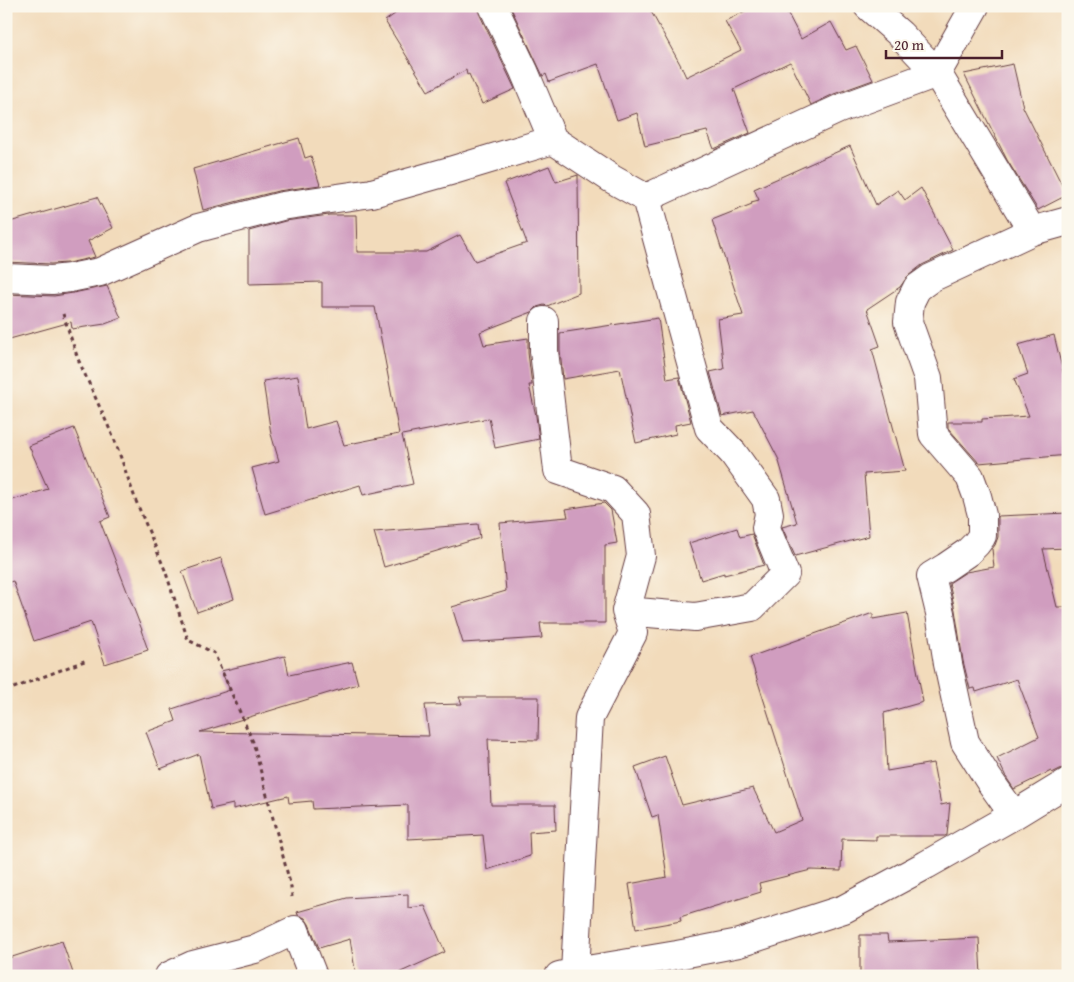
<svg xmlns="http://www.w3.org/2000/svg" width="1074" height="982" viewBox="0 0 1074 982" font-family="'Gentium Book Plus',serif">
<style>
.building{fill:#d09dbf}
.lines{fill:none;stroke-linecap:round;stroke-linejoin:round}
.street-casing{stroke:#633b41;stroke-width:30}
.path{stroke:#633b41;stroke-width:3;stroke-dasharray:4 4;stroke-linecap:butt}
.street{stroke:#fff;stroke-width:28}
</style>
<rect width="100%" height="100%" fill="#fbf7ec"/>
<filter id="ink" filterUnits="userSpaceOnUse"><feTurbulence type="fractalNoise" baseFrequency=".02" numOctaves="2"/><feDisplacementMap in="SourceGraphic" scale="10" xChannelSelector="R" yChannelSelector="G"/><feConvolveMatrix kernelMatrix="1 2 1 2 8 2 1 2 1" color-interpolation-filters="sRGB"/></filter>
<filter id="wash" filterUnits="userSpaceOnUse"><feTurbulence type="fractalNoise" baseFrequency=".0096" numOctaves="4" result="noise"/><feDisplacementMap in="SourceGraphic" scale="20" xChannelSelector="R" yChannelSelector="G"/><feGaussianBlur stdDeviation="1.12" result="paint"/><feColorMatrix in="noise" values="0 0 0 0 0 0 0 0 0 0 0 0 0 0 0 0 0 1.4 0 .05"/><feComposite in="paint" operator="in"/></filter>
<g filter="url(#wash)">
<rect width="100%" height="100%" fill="#f2dbbb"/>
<g id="blocks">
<path class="building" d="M406,6H478L479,13L515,89L482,104L469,74L467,75L466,70L428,91L385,21Z
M510,6H648L680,64L686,77L741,50L725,21L755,6H784L801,39L831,22L846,50L856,46L873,80L834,94L811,105L790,62L734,89L750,133L714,149L707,131L645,146L637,113L617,120L598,64L549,82L546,74L543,76Z
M1013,64L1023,107L1067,195L1038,210L1007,160L964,74Z
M299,138L305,158L311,156L320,185L278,191L203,210L193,169Z
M850,146L876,205L898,190L905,200L921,188L953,250L922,265L908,276L900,287L867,309L880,346L872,349L905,471L864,474L869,536L795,556L782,527L797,523L778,458L753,410L722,416L710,372L724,369L718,319L743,315L712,220L752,204L751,202L759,200L754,189Z
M549,166L556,182L578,175L579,293L547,306L544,305L537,307L532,312L480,332L484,345L528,338V353L532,385H529L536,416L539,439L495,448L489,418L402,435L413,484L363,495L360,485L265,514L252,468L279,461L271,434L263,381L298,376L306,429L336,421L344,445L399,434L375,307H322V282L249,284V231L285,221L329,215H356L357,252H426L460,235L475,261L527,243L504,183Z
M97,197L113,228L88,241L95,257L68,263L51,264L6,262V223Z
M107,286L121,318L105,324L72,329L71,322L6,340V294L54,296L73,293Z
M658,318L667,379L679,377L691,422L675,425L676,434L636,443L620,369L563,379L560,350V333Z
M1054,335L1068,393V455L979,463L948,428V422H982V419L1029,416L1014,379L1028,374L1018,345Z
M74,428L110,517L100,521L142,630H141L148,650L105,664L91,622L34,641L13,581L6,583V502L48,489L29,446Z
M604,503L611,510L617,543L605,545V623H540L542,638L463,643L452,607L506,591L500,523L568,517L566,509Z
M1068,513V548L1043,549L1057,607H1068V766L1060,769L1052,773L1051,771L1014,789L1006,777L997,758L1039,737L1017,679L976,692L975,688L970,689L963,661L955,610L949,583L966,572L994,567L992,549L995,545L998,537V516Z
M478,524L480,538L384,567L374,532Z
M737,528L740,537L752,534L764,565L724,575V573L701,580L689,543Z
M221,558L234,599L197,612L182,571Z
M873,613V619L907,613L923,702L884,713L887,771L933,763L941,805L950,803L947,835L945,836H876V840L842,839L841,871L811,870L759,883L761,892L680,917L681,921L636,929L629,884L667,877L658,815L652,817L635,767L665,756L682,805L753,788L774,832L802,820L750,657Z
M285,656L289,675L352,662L358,684L200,732L429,736L425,705L462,704L459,697H539L538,740L488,739L491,805H555L556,830L529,832L530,856L487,870L483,835L408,839V805L313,809L312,801L289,803L288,796L233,809V804L211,809L199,754L160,769L146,732L176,721L172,709L230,690L221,671Z
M408,894V908L425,906L445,952L392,976H356L350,939L319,948L309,924L305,918L298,915L297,912L347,898Z
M860,935H887L888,942L979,938L981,976H860Z
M62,941L74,976H6V959Z"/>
</g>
</g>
<g filter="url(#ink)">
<use href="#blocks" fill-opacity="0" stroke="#633b41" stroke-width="1"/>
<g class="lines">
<defs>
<path id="street" d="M493,6L524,71L553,140L612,179L646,198L709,428L733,453L766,499L769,514L766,528L785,574L752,607L695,617L626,611L633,633L589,718L575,972L559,976
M868,6L900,34L937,73L1032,231
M646,198L839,109L937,73L975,6
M6,278L52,280L70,278L100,272L198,228L282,206L372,193L450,171L553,140
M544,321V351L558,470L613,489L636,514L641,556L626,611
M1014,815L989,780L965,742L948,664L940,613L931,576L946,567L968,552L976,544L982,536V515L977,496L970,477L933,434L928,378L908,322L910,302L917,288L931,278L1032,231L1068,221
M169,976L193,965L255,949L295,930L313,976
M575,976V972L677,955L739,943L844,909L926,865L1014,815L1068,782"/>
</defs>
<use href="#street" class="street-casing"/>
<path class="path" d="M63,314L78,359L115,441L136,501L165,570L188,640L214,653L253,742L291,887L292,897
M6,691L87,660"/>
<use href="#street" class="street"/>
</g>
</g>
<rect width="1074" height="982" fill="none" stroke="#fbf7ec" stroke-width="25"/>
<path d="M886 50v8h116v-8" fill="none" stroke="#4a1f2b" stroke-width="2.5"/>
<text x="894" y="50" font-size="15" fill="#4a1f2b" stroke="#fbf7ec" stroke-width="4" paint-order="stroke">20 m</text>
</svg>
